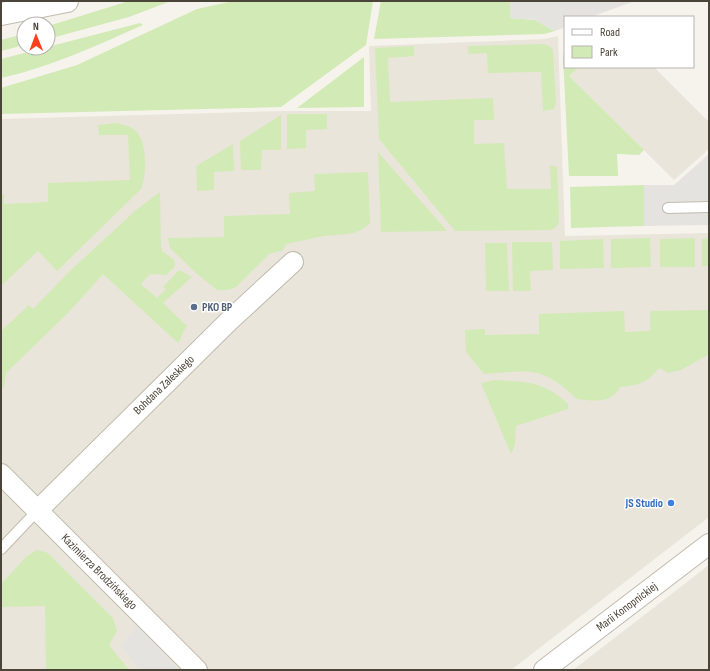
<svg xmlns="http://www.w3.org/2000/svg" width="710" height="671" viewBox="0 0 710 671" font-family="'Sofia Sans Condensed',sans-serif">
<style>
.residential{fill:#eae5da}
.green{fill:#d2eab5}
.parking{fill:#e5e3e0}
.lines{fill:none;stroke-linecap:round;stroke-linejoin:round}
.service-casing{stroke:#c2bbae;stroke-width:12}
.minor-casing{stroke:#c2bbae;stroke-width:22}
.tertiary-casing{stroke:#c2bbae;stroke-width:24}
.service{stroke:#fff;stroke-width:10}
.minor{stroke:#fff;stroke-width:20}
.tertiary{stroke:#fff;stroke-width:22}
.service-dot{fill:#5c6f8a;stroke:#fff;stroke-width:1.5}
.shop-dot{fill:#3f7fe0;stroke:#fff;stroke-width:1.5}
.labels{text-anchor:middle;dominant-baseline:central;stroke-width:3;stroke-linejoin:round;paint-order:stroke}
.service-label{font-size:12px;font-weight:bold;fill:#4e5e75;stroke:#fff;text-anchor:start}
.street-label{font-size:12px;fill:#4b4439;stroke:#fff}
.shop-label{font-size:12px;font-weight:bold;fill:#366cbe;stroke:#fff;text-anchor:end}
</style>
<rect width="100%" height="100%" fill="#f6f3ec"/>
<path class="residential" d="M558,36L565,236L709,233V517L511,670H1V119L283,111H371L369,46L545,39Z
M580,67H654L709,122V149L674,180L569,76Z
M709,565V670H573Z"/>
<path class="green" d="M129,1H171L129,17L48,39V26Z
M233,1H373L366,45L281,107L1,114V88L77,65L197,9Z
M381,1H510V18L535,20L555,31L544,34L374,39Z
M140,23L143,25C98,45 50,67 1,78V59Z
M24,34V45L1,51V40Z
M543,44L550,46L553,50L556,103L554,109L543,111L541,72L488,73L487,53L468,54V46Z
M414,46V56L388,58L390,102L493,98L494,120H474V144L504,143L507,189H551L550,165L557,167L559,223L556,227L551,230L455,231L379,139L375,48Z
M565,47V67H580L569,76L644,150L639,155L617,154L618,176H569L563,57Z
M364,57V107L297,108Z
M327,114V129L306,130V148L287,149V114Z
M281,115V150H262L261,170H241L240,141Z
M117,123C124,125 130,126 135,130C148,141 147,175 141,189L57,271L38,251L1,286V194H4V204L48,202V183L130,180L128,135H99L98,125Z
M233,144L234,171L214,172V190L197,191L196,166Z
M378,152L447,231L381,232Z
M368,172L370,223C355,237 345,233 326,236C313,237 300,242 286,244L283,250L269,254L236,287L228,290H217L196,273L170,248L168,238L224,237V216L290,214L289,193L315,191L314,174Z
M644,185V226L571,228L570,187Z
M160,192L161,245L162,251L174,260L175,266L166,275L150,274L141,284L157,298L166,289L163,287L179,270L192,277L163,303L187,326C182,332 182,338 178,343L103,274L69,312L6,373L4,387L1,390V331L29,305L33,309L71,270L136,210Z
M650,238L651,267L611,268V239Z
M695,238V267H660V239Z
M709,238V266H702V239Z
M603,239L604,268L560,269V241Z
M512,242H552L553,270L530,271L531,291H513Z
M485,243H507L509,291H486Z
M709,310V354L681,370L668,373L659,368C648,382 638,386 620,387C612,404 593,401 577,399C541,365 530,371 484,374L466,352L465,330L485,329V335L539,334V314L624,311L625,332L650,331V311Z
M495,380C526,382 544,381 568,404V409L516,426L515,445L511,454L481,383Z
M37,550L48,553L113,618L117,631L109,645L129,670H46L45,606L1,607V584L27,556Z"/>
<path class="parking" d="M510,1H635L591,17H565V27L555,31L535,20L510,18Z
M709,154V225L644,226V185H674Z
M137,625L180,670H140L121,646Z"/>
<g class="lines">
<defs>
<path id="service" d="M668,208L709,207
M1,549L38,510"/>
<path id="minor" d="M1,474L197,670
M38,510L229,321L293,262
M544,670L709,544"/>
<path id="tertiary" d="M1,14L67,1"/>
</defs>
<use href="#service" class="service-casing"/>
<use href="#minor" class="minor-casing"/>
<use href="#tertiary" class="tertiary-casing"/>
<use href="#service" class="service"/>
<use href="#minor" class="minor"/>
<use href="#tertiary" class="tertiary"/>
</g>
<circle class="service-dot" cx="194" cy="307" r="4"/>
<circle class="shop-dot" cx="671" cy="503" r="4"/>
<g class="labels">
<g class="service-label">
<text x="202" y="307">PKO BP</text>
</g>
<g class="street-label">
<text transform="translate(164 385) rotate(-44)">Bohdana Zaleskiego</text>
<text transform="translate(99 572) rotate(45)">Kazimierza Brodzińskiego</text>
<text transform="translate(627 607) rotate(-37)">Marii Konopnickiej</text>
</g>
<g class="shop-label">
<text x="663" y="503">JS Studio</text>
</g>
</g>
<rect width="710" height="671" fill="none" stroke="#4b4439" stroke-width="4"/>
<rect x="564" y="16" width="130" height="52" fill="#ffffff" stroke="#b7b4b0"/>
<rect x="572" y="29" width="20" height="6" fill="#ffffff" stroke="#b7b4b0"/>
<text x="600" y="36" font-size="12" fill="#4b4439">Road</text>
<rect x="572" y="46" width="20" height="12" fill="#d2eab5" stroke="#b7b4b0"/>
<text x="600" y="56" font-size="12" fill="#4b4439">Park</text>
<g transform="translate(36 36) rotate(359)"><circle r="19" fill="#ffffff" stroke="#b7b4b0"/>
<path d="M0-3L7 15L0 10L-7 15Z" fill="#fc3f1d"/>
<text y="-6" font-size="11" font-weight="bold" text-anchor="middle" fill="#4b4439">N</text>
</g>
</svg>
